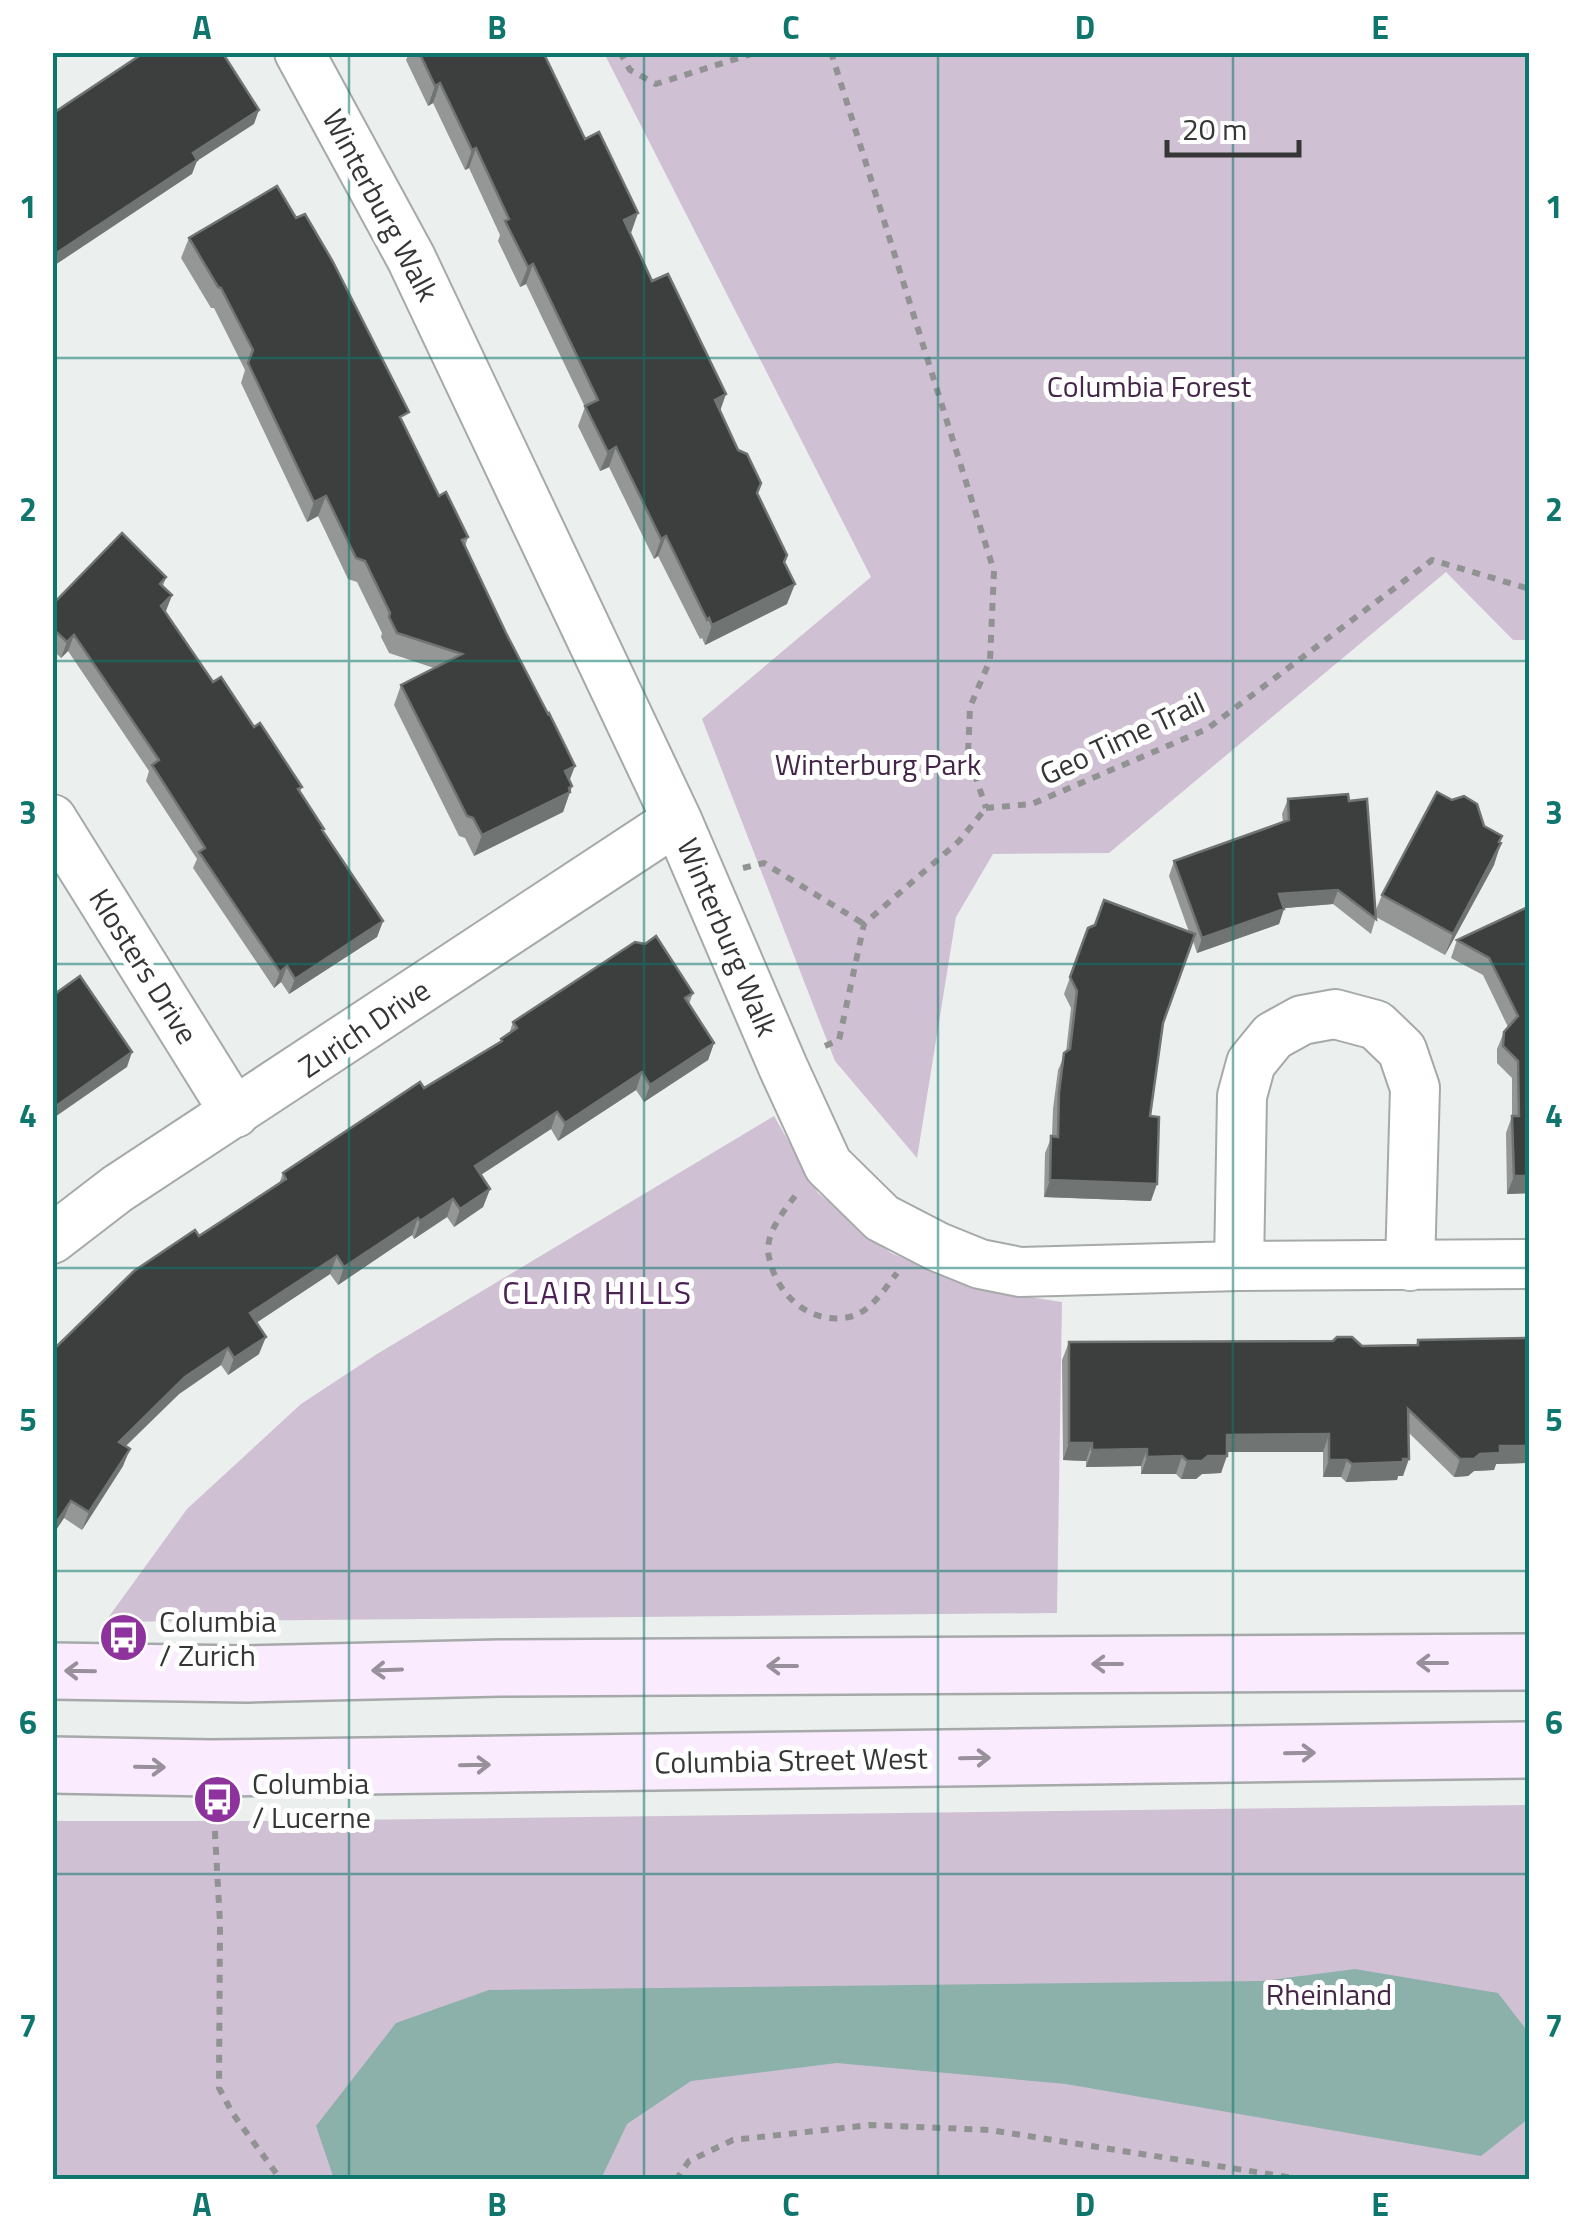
<svg xmlns="http://www.w3.org/2000/svg" width="1582" height="2232" viewBox="0 0 1582 2232" font-family="'Titillium Web',sans-serif">
<style>
.green{fill:#d0c0d3}
.water{fill:#8cb0aa}
.lines{fill:none;stroke-linecap:round;stroke-linejoin:round}
.street-casing{stroke:#a6a9a9;stroke-width:52}
.secondary-casing{stroke:#a6a9a9;stroke-width:60}
.path{stroke:#919393;stroke-width:6;stroke-dasharray:8 8;stroke-linecap:butt}
.street{stroke:#fff;stroke-width:48}
.secondary{stroke:#fbebfe;stroke-width:55}
.wall{fill:#949796}
.shaded-wall{fill:#707473}
.building{fill:#3c3f3e;stroke:#707473;stroke-width:2.5}
.oneway{stroke:#98909a}
.grid{fill:none;stroke:#0f766e;stroke-width:2.5;stroke-opacity:0.55}
.labels{text-anchor:middle;dominant-baseline:central;stroke-width:10;stroke-linejoin:round;paint-order:stroke}
.street-label{font-size:30px;fill:#353636;stroke:#fff}
.park-label{font-size:30px;fill:#442649;stroke:#fff}
.poi-label{font-size:30px;fill:#353636;stroke:#fff;text-anchor:start}
.neighbourhood-label{font-size:32px;letter-spacing:2.5px;fill:#4c2154;stroke:#fff}
.neatline{fill:none;stroke:#0f766e;stroke-width:4}
.grid-label{font-size:32px;text-anchor:middle;font-weight:bold;fill:#0f766e}
</style>
<rect width="100%" height="100%" fill="#ebefee"/>
<path class="green" d="M604,53H1529V640H1513L1446,572L1109,853L993,854L956,917L917,1158L835,1061L702,719L871,577Z
M774,1116L818,1193L891,1253L976,1289L1062,1302L1057,1613L105,1622L187,1509L301,1404L377,1354Z
M1529,1805V2179H53L52,1821H264Z"/>
<path class="water" d="M1355,1969L1498,1993L1529,2033V2118L1481,2156L1066,2084L837,2063L691,2081L627,2124L601,2179H334L316,2126L396,2023L489,1990L1262,1981Z"/>
<g class="lines">
<defs>
<path id="street" d="M299,52L411,258L677,820L783,1067L828,1165L882,1218L938,1247L980,1264L1020,1272L1239,1266L1530,1264
M52,819L235,1113
M52,1239L117,1189L677,820
M1239,1266L1242,1096L1251,1063L1273,1036L1302,1020L1335,1014L1376,1025L1402,1050L1415,1088L1410,1266"/>
<path id="secondary" d="M52,1671L247,1674L500,1668L1530,1662
M52,1765L211,1768L1530,1750"/>
</defs>
<use href="#street" class="street-casing"/>
<use href="#secondary" class="secondary-casing"/>
<path class="path" d="M620,52L630,70L656,84L758,52
M831,52L994,571L990,660L970,707L968,754L986,808
M986,808L1032,804L1207,729L1432,560L1530,589
M743,868L764,863L864,924
M825,1046L839,1040L864,924L959,841L986,808
M795,1196C784,1211 768,1230 768,1250C768,1255 770,1260 771,1265C781,1300 816,1327 853,1316C872,1310 886,1287 897,1273
M214,1815L220,1923L219,2088L233,2114L281,2180
M676,2180L689,2161L733,2140L870,2125L990,2130L1307,2180"/>
<use href="#street" class="street"/>
<use href="#secondary" class="secondary"/>
</g>
<path class="wall" d="M538,52L585,139L631,233H630L652,281L720,412L757,493L784,563L787,604L705,645L702,638L700,639L658,556L654,559L609,467L600,471L578,426L585,407L526,284L520,287L498,241L500,235L469,168L465,170L433,103L428,106L406,60L409,53Z
M189,238L404,425L439,496L468,537L465,547L572,786L563,812L474,856L465,838L459,836L394,705L401,685L434,668L389,653L381,637L382,633L357,582L348,579L318,516L307,522L241,383L245,370L214,308H211L181,258Z
M166,577L163,586L172,595L165,612L213,682L254,727L302,787L300,792L324,829L323,831L383,921L377,937L289,994L281,982L274,988L193,868L197,859L146,781L149,771L68,651L61,658L52,649V605Z
M1288,799L1375,912L1382,895L1484,826L1500,842L1494,865L1445,955L1376,917L1371,934L1333,904L1284,908L1279,924L1197,953L1193,941L1163,1023L1150,1116L1151,1201L1044,1197L1045,1153L1052,1136L1053,1109L1058,1070L1066,1052L1071,1008L1064,994L1088,928L1189,932L1169,876L1174,861L1283,822L1282,814Z
M1530,906V1193L1507,1194L1506,1133L1512,1116V1078L1497,1063V1049L1504,1032L1508,1027L1483,975L1451,958L1457,940Z
M693,993L689,1004L714,1043L708,1060L644,1102L636,1090L558,1141L551,1129L481,1175L490,1189L483,1207L454,1227L447,1217L414,1239L412,1235L338,1285L330,1274L256,1323L259,1354L228,1375L221,1365L179,1394L126,1446L123,1466L82,1530L64,1518L52,1536V1353L199,1236L279,1184L283,1173L500,1043L501,1039L509,1034L513,1022Z
M1418,1340L1530,1463L1496,1464L1494,1470L1474,1471L1468,1476L1454,1477L1409,1433L1403,1476H1398L1397,1480L1346,1482L1341,1477H1323V1452H1227L1221,1473L1202,1474L1196,1479H1181L1176,1474H1141V1466L1086,1467V1461L1063,1460L1062,1360L1069,1342L1362,1346L1416,1345Z"/>
<path class="shaded-wall" d="M440,83L433,103L428,106L435,86Z
M259,110L254,124L197,161L192,174L52,267V256L193,153Z
M476,148L469,168L465,170L472,150Z
M638,213L631,233L616,240L624,220Z
M533,264L526,284L520,287L528,267Z
M726,394L719,414L715,400Z
M616,447L609,467L600,471L608,452Z
M326,496L318,516L307,522L314,502Z
M666,536L658,556L654,559L661,539Z
M795,584L787,604L705,645L712,625Z
M172,595L166,611L155,622L161,606Z
M74,635L68,651L61,658L67,642Z
M575,766L567,787L565,771Z
M572,786L563,812L474,856L482,835Z
M1501,843L1494,865L1445,955L1453,934Z
M1338,890L1333,904L1274,909L1279,894Z
M1284,909L1279,924L1197,953L1202,938Z
M383,921L377,937L289,994L295,979Z
M287,966L281,982L274,988L280,972Z
M714,1043L708,1060L644,1102L650,1085Z
M132,1052L127,1067L52,1119V1109Z
M642,1072L636,1090L558,1141L565,1123Z
M557,1112L551,1129L468,1183L475,1166Z
M1514,1176H1530V1193L1507,1194Z
M1050,1180L1157,1184L1151,1201L1044,1197Z
M490,1189L483,1207L454,1227L460,1209Z
M453,1199L447,1217L414,1239L420,1221Z
M418,1218L412,1235L338,1285L344,1267Z
M337,1256L330,1274L244,1331L250,1313Z
M266,1337L259,1354L228,1375L234,1358Z
M228,1348L221,1365L179,1394L112,1459L119,1442L185,1377Z
M1329,1434L1323,1452H1220L1227,1435Z
M1069,1443H1092L1086,1461L1063,1460Z
M1500,1446H1530V1463L1496,1464L1494,1470L1474,1471L1468,1476L1454,1477L1460,1459Z
M130,1449L123,1466L82,1530L89,1512Z
M1147,1449L1141,1466L1086,1467L1092,1450Z
M1182,1456L1176,1474H1141L1147,1457Z
M1208,1456H1227L1221,1473L1202,1474L1196,1479H1181L1187,1461Z
M1409,1459L1403,1476H1398L1397,1480L1346,1482L1352,1464Z
M1329,1460H1347L1341,1477H1323Z
M71,1501L64,1518L52,1536V1529Z"/>
<path class="building" d="M145,52H222L259,110L193,153L197,160L52,256V114Z
M419,52H538L544,54L585,139L599,132L638,213L624,220L652,281L668,274L726,394L715,400L738,450L747,454L761,483L757,493L787,555L784,562L795,584L712,625L709,618L707,620L666,536L661,539L616,447L608,452L585,406L598,400L533,264L528,267L505,221L509,219L476,148L472,150L440,83L435,86Z
M277,186L296,218L305,214L333,262L409,412L400,417L439,496L446,492L468,537L462,540L506,633L548,714L549,713L575,766L565,771L572,786L569,788L570,792L482,835L473,818L467,816L401,685L462,654L397,633L389,617L390,613L365,561L356,558L326,496L314,502L248,363L253,350L221,288L218,287L189,238Z
M122,533L166,577L160,584L172,595L161,606L213,682L221,677L254,727L260,723L302,787L298,789L324,829L322,830L383,921L295,979L287,966L280,972L199,852L205,848L152,765L159,760L74,635L67,642L52,628V605Z
M1437,792L1452,800L1464,796L1477,804L1484,826L1502,836L1499,842L1501,843L1453,934L1382,895Z
M1348,794L1349,801L1367,799L1376,919L1338,890L1279,894L1284,909L1202,938L1174,861L1289,820L1288,799Z
M1104,900L1195,934L1163,1023L1150,1116L1159,1117L1157,1184L1050,1180L1051,1136L1058,1137L1059,1092L1064,1053L1070,1049L1077,991L1070,977L1088,928L1095,925Z
M1530,906V1176H1514L1512,1116H1519L1518,1061L1503,1046L1504,1032L1518,1016L1489,958L1457,940Z
M656,936L693,993L685,998L714,1043L650,1085L642,1072L565,1123L557,1112L475,1166L490,1189L460,1209L453,1199L420,1221L418,1218L344,1267L337,1256L250,1313L266,1337L234,1358L228,1348L185,1377L119,1442L130,1449L89,1512L71,1501L52,1529V1353L57,1346L134,1271L195,1230L199,1236L286,1179L283,1173L420,1082L424,1088L502,1041L501,1039L517,1028L513,1022L635,942L645,944Z
M80,976L132,1052L52,1109V996Z
M1337,1337H1352L1362,1346L1418,1345V1340L1530,1338V1446H1500V1453L1480,1454L1474,1459H1460L1408,1409L1409,1459H1403V1462L1352,1464L1347,1460H1329V1434L1227,1435V1456H1208L1202,1461H1187L1182,1456L1147,1457V1449L1092,1450V1443H1069V1342L1333,1341Z"/>
<defs><path id="oneway-shaft" d="M-6 0H5M1.5-3L5.5 0L1.5 3" fill="none" stroke-width="1.6" stroke-linecap="round" stroke-linejoin="round" transform="scale(2.5)"/></defs>
<g class="oneway">
<use href="#oneway-shaft" transform="translate(1432 1663) rotate(180)"/>
<use href="#oneway-shaft" transform="translate(1107 1664) rotate(180)"/>
<use href="#oneway-shaft" transform="translate(782 1666) rotate(180)"/>
<use href="#oneway-shaft" transform="translate(387 1670) rotate(178)"/>
<use href="#oneway-shaft" transform="translate(80 1671) rotate(-179)"/>
<use href="#oneway-shaft" transform="translate(1300 1753) rotate(-1)"/>
<use href="#oneway-shaft" transform="translate(975 1758) rotate(-1)"/>
<use href="#oneway-shaft" transform="translate(475 1765) rotate(-1)"/>
<use href="#oneway-shaft" transform="translate(150 1767) rotate(1)"/>
</g>
<path class="grid" d="M349,52V2180M644,52V2180M938,52V2180M1233,52V2180M52,358H1530M52,661H1530M52,964H1530M52,1268H1530M52,1571H1530M52,1874H1530"/>
<defs>
<symbol id="bus-disc" viewBox="-11 -11 22 22"><circle r="9.5" fill="#8e339e" stroke="#fff"/><path d="M-5-6H5V4H4V6H2V4H-2V6H-4V4H-5ZM-3.5-4V0h7V-4ZM-3.5 1.2v1.5H-2V1.2ZM2 1.2v1.5H3.5V1.2Z" fill="#fff"/></symbol>
</defs>
<g fill-rule="evenodd">
<use href="#bus-disc" x="96" y="1610" width="55" height="55"/>
<use href="#bus-disc" x="190" y="1772" width="55" height="55"/>
</g>
<g class="labels">
<g class="street-label">
<text transform="translate(381 205) rotate(62)">Winterburg Walk</text>
<text transform="translate(1122 738) rotate(-25)">Geo Time Trail</text>
<text transform="translate(728 937) rotate(67)">Winterburg Walk</text>
<text transform="translate(144 966) rotate(58)">Klosters Drive</text>
<text transform="translate(364 1028) rotate(-34)">Zurich Drive</text>
<text transform="translate(791 1760) rotate(-1)">Columbia Street West</text>
</g>
<g class="park-label">
<text x="1149" y="386">Columbia Forest</text>
<text x="878" y="764">Winterburg Park</text>
<text x="1329" y="1994">Rheinland</text>
</g>
<g class="poi-label">
<text x="159" y="1621">Columbia<tspan x="159" dy="34">/ Zurich</tspan></text>
<text x="252" y="1783">Columbia<tspan x="252" dy="34">/ Lucerne</tspan></text>
</g>
<g class="neighbourhood-label">
<text x="598" y="1292">CLAIR HILLS</text>
</g>
</g>
<rect width="1582" height="2232" fill="none" stroke="#ffffff" stroke-width="110"/>
<path d="M1167 140v15h132v-15" fill="none" stroke="#353636" stroke-width="5"/>
<text x="1182" y="140" font-size="30" fill="#353636" stroke="#ffffff" stroke-width="8" paint-order="stroke">20 m</text>
<rect x="55" y="55" width="1472" height="2122" class="neatline"/>
<g class="grid-label">
<text x="202" y="39">A</text>
<text x="497" y="39">B</text>
<text x="791" y="39">C</text>
<text x="1085" y="39">D</text>
<text x="1380" y="39">E</text>
<text x="28" y="218">1</text>
<text x="1554" y="218">1</text>
<text x="28" y="521">2</text>
<text x="1554" y="521">2</text>
<text x="28" y="824">3</text>
<text x="1554" y="824">3</text>
<text x="28" y="1127">4</text>
<text x="1554" y="1127">4</text>
<text x="28" y="1431">5</text>
<text x="1554" y="1431">5</text>
<text x="28" y="1734">6</text>
<text x="1554" y="1734">6</text>
<text x="28" y="2037">7</text>
<text x="1554" y="2037">7</text>
<text x="202" y="2216">A</text>
<text x="497" y="2216">B</text>
<text x="791" y="2216">C</text>
<text x="1085" y="2216">D</text>
<text x="1380" y="2216">E</text>
</g>
</svg>
